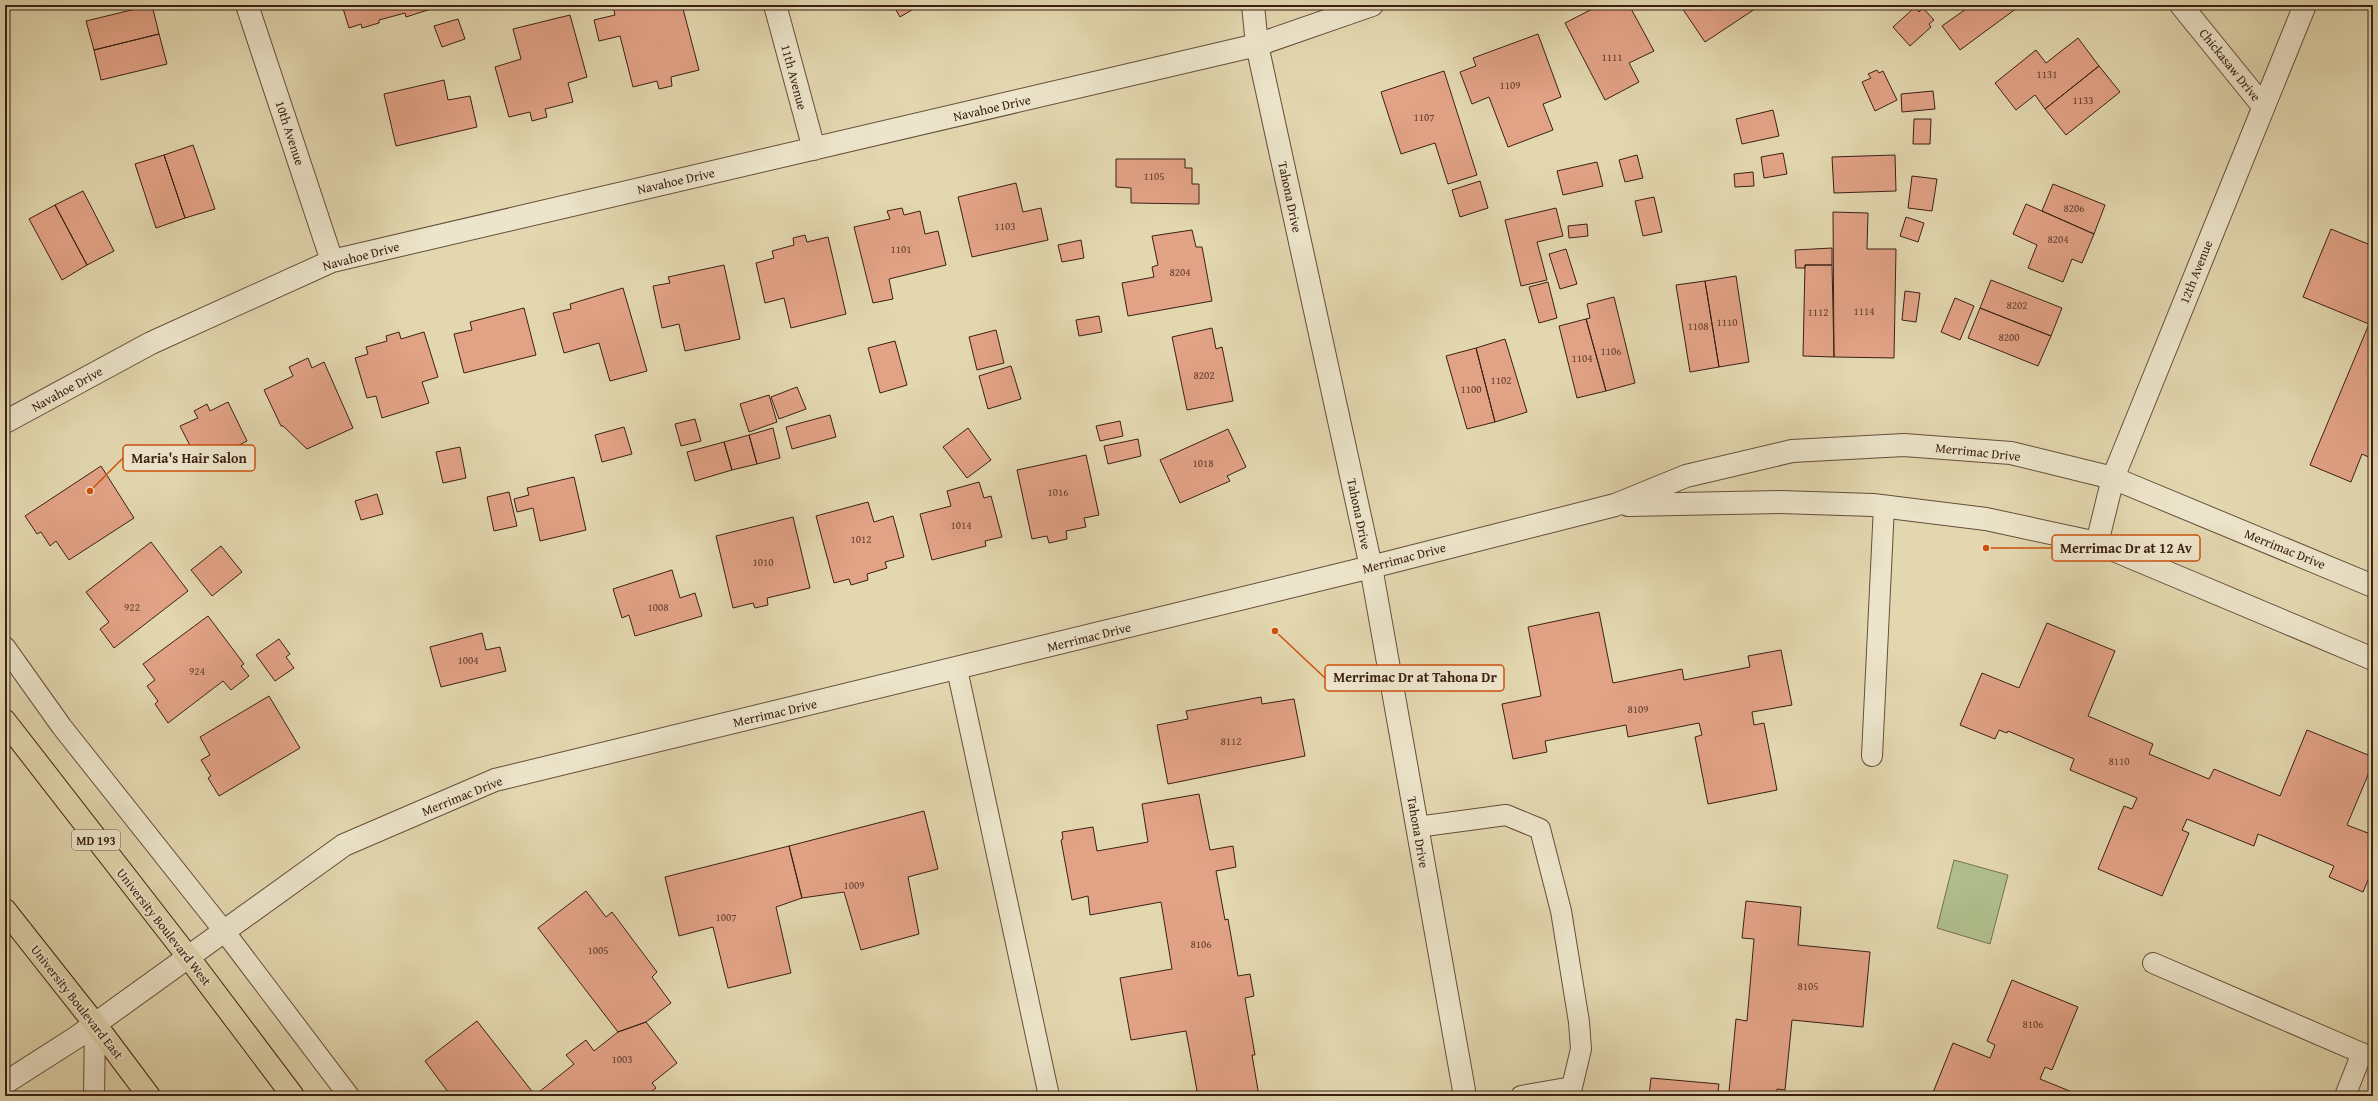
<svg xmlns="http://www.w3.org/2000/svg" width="2378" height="1101" viewBox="0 0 2378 1101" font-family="'Gentium Book Plus',serif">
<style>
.green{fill:#b0bf8d;stroke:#767050}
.building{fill:#e2a286;stroke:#3b2014}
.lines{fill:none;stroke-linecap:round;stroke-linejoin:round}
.lane-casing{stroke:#654e3b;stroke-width:22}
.street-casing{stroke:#654e3b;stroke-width:24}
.primary-casing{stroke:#3b2014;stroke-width:24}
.lane{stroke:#ede5cb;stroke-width:20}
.street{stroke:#ede5cb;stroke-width:22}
.primary{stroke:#e3d7af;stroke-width:22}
.labels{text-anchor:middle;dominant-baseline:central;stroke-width:4;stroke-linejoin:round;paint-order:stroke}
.number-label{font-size:11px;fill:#654030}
.shield{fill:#ede5cb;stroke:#705b4b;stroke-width:1}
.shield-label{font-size:12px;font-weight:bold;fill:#3b2014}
.street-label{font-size:13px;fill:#3b2014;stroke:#ede5cb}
.leader{fill:none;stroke:#ce500d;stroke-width:1.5}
.callout-dot{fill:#ce500d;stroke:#ede5cb;stroke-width:1.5}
.callout{fill:#ede5cb;stroke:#ce500d;stroke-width:1.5}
.callout-label{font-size:14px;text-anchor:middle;font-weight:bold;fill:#3b2014}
</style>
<rect width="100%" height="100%" fill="#e3d7af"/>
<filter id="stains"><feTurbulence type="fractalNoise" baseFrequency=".005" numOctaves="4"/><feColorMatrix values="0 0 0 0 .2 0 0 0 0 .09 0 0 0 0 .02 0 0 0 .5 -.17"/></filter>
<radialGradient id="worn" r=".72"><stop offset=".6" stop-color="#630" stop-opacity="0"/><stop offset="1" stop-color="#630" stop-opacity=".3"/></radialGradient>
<path class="green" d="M1954,860L2008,875L1990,944L1937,928Z"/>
<path class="building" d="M152,5L159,34L94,50L86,21Z
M342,5H430L431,9L406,17L405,13L379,20V23L362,28L361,24L349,28Z
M618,5H682L699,70L671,77L672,86L659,89L657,81L633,87L620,36L599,41L594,20L615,15L613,6Z
M893,5H920L900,17Z
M1600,5H1629L1654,51L1629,63L1639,82L1605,100L1565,23Z
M1680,5H1761L1705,42Z
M2021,5L1960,50L1942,26L1966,9L1965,5Z
M1915,7L1919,12L1923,8L1934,20L1929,24L1931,27L1910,46L1893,27Z
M570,15L587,77L568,83L573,102L545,109L547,117L532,121L530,112L509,117L495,67L521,59L513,29Z
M458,19L465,39L442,47L434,26Z
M159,34L167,64L101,80L94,50Z
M1538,34L1561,97L1543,104L1553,130L1508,147L1489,97L1472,104L1460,72L1476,66L1473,58Z
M2078,38L2099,66L2045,109L2035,95L2016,110L1995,83L2036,50L2046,63Z
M2099,66L2120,92L2066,135L2045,109Z
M1877,70L1879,73L1883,71L1897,100L1875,111L1862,82L1871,78L1868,74Z
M1444,71L1477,175L1448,184L1435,143L1401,154L1381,92Z
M444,80L448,100L470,96L477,127L396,146L384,94Z
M1933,91L1935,109L1902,112L1901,94Z
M1773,110L1779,136L1742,144L1736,119Z
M1914,119H1931L1930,144H1913Z
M193,145L215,209L185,218L164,155Z
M1783,153L1787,174L1764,178L1761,157Z
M164,155L185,218L156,228L135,164Z
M1637,155L1643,178L1625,182L1619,160Z
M1895,155L1896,191L1834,193L1832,157Z
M1116,159H1185V168H1192V184H1199V204L1131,203V188L1116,187Z
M1597,162L1603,186L1563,195L1557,171Z
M1753,172L1754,186L1735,187L1734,174Z
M1912,176L1937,179L1932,211L1908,208Z
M1480,181L1488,208L1460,217L1452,190Z
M1016,183L1023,212L1041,208L1048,240L972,257L958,197Z
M2053,184L2105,205L2094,234L2042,211Z
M83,191L114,251L87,265L55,205Z
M1654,197L1662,232L1643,236L1635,201Z
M2026,204L2094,234L2082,263L2072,259L2063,282L2028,268L2037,245L2013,234Z
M55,205L87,265L62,280L29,219Z
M902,208L904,215L920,211L925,234L938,231L946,265L889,279L893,299L873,303L854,227L890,219L887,211Z
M1556,208L1563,236L1537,242L1547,280L1521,286L1505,220Z
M1833,212L1868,213L1867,249H1896L1894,358L1834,357Z
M1906,217L1924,223L1918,242L1900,236Z
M1587,224L1588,236L1569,238L1568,226Z
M2331,229L2373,246V459L2362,454L2351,482L2310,465L2369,324L2303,297Z
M1192,230L1196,247H1202L1212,301L1128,316L1122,283L1154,277L1152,267L1158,265L1152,236Z
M805,235L807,242L828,237L846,314L791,328L784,298L765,303L756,263L774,258L772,251L794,245L793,238Z
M1081,240L1084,258L1062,262L1058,245Z
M1832,248V265H1805V268H1796L1795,250Z
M1566,249L1577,284L1560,289L1549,254Z
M724,265L740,339L685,351L679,324L662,328L653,286L670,283L668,277Z
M1805,265H1832L1834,357L1803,356Z
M1736,276L1749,362L1719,367L1705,281Z
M1991,280L2062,308L2051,336L1980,308Z
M1705,281L1719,367L1690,372L1676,285Z
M1548,282L1557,318L1539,323L1529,287Z
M623,288L647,371L610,381L599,343L564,353L553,313L571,309L570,304Z
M1905,291L1920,293L1916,322L1902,320Z
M1614,297L1635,383L1606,391L1586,319L1590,318L1587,304Z
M1955,298L1974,306L1960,340L1941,332Z
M524,308L536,355L464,373L454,334L472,330L470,322Z
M1980,308L2051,336L2038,366L1968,338Z
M1099,316L1102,332L1079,336L1076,320Z
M1586,319L1606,391L1577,398L1559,326Z
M1212,328L1216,349L1222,347L1233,401L1187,410L1172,337Z
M996,330L1004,363L977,370L969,337Z
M399,332L401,339L424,332L438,377L422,382L429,403L382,418L376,396L367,398L355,358L368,354L366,347L387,341L386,336Z
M1505,339L1527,412L1495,422L1476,348Z
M895,341L907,385L880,393L868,348Z
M1476,348L1495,422L1467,429L1446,356Z
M308,358L312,368L324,362L353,428L307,449L283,426H281L264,390L293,376L289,367Z
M1011,366L1021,399L988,409L979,376Z
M797,387L806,409L779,419L771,397Z
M769,395L777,422L749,432L740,404Z
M228,402L247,441L200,465L180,426L198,418L194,411L207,404L210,411Z
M830,415L836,437L792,449L786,427Z
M695,419L701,441L681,446L675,424Z
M1120,421L1123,436L1100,441L1096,426Z
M624,427L632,454L602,462L595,435Z
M773,428L780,458L757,464L749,435Z
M968,428L991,460L967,478L943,447Z
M1228,429L1246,467L1227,476L1230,481L1180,503L1160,460Z
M749,435L757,464L732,470L724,442Z
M1138,439L1141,456L1108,464L1104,446Z
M724,442L732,470L695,481L687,452Z
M460,447L466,478L443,483L436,452Z
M1086,455L1099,515L1084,518L1086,527L1066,531L1067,539L1049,543L1047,536L1032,539L1017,470Z
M101,466L134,518L69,560L56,541L50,546L41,532L37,534L25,516Z
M574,477L586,530L540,541L533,508L517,512L514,499L529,495L527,488Z
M979,482L984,498L991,496L1002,537L985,541L986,546L932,560L920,514L951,506L947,491Z
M509,492L517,526L494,531L487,497Z
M377,494L383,514L361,520L355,501Z
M868,502L874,522L893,516L904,557L885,562L887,568L867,574L868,580L851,585L849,579L834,583L816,516Z
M793,517L810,588L767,598L768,605L755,608L753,603L733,608L716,536Z
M151,542L188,591L114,648L100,629L109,622L86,592Z
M221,546L242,572L212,596L191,570Z
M672,570L680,598L695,593L702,616L635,636L629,615L622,618L613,589Z
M1599,612L1613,683L1682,669L1684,680L1750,667L1748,656L1781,650L1792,705L1752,712L1754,725L1764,723L1777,790L1708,804L1695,737L1702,735L1699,723L1628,737L1626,725L1545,741L1547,752L1513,759L1502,704L1541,696L1528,627Z
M208,616L244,664L241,666L249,676L231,690L223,681L168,723L155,704L158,701L147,686L155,680L143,664Z
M2047,623L2115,651L2088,716L2153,744L2149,754L2209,779L2214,769L2280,796L2307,730L2373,757V763L2347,825L2373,835V868L2363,892L2329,877L2334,866L2258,834L2254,846L2187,819L2182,830L2189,833L2162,896L2098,869L2124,806L2132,809L2137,798L2070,770L2074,759L2008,731L2007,733L1999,730L1995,739L1960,725L1982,673L2019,688Z
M482,633L486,650L500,647L506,671L441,687L430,647Z
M279,639L290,654L286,657L294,668L275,681L256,655Z
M269,696L300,748L219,796L208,778L211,776L201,760L210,755L200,737Z
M1261,697L1262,704L1294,699L1305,756L1168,784L1157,725L1188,719L1186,711Z
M1199,794L1210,850L1233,846L1236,867L1216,871L1225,920L1228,919L1238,976L1250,974L1254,996L1245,998L1255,1055H1252L1259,1096H1198L1186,1031L1131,1040L1120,978L1172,969L1161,902L1090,915L1088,896L1072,900L1061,840L1063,839L1062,832L1093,827L1097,851L1148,842L1142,804Z
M924,811L938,869L908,877L919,934L861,950L844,892L802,898L789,846Z
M789,846L802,898L776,907L791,973L728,988L713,927L679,936L665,877Z
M586,891L606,917L612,912L657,972L652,977L671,1003L646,1022L618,1032L538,928Z
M1746,901L1801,907L1798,945L1870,952L1863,1027L1792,1020L1785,1090L1777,1089V1096H1649L1651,1078L1719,1084L1718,1092H1729L1736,1019L1747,1021L1754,939L1742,938Z
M2012,980L2078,1007L2052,1070L2045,1067L2040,1079L2082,1096L1932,1095L1953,1043L1990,1058L1995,1045L1987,1041Z
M477,1021L534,1094V1096H451L425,1061Z
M646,1022L677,1063L652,1083L656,1088L646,1096H534L574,1064L566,1055L586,1040L594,1051L618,1032Z"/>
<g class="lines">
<defs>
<path id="lane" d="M5,647L62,727L224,931L349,1096
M957,669L1049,1096
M1872,756L1884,506
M1417,827L1506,815L1540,829L1561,911L1579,1022L1581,1049L1572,1087L1521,1096
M2153,963L2373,1058
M94,1096L95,1024
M2345,1096L2362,1053"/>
<path id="street" d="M247,5L332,261
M775,5L814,149
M1253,5L1257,45L1371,567L1465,1096
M2181,5L2263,106
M5,422L151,343L332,261L1257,45L1372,5
M1628,505L1780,502L1873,505L1986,519L2097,543L2373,659
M2097,543L2113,478L2305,5
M5,1083L77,1037L344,845L495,780L1371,567L1615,505L1686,476L1792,451L1904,445L2011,453L2113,478L2373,586"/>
<path id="primary" d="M5,721L189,958L293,1096
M5,910L95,1024L149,1096"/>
</defs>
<use href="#lane" class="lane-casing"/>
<use href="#street" class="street-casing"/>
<use href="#primary" class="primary-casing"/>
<use href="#lane" class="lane"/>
<use href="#street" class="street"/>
<use href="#primary" class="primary"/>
</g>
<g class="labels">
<g class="number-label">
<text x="1612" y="57">1111</text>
<text x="2047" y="74">1131</text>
<text x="1510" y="85">1109</text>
<text x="2083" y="100">1133</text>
<text x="1424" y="117">1107</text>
<text x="1154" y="176">1105</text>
<text x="2074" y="208">8206</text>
<text x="1005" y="226">1103</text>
<text x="2058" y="239">8204</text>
<text x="901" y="249">1101</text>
<text x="1180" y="272">8204</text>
<text x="2017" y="305">8202</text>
<text x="1864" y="311">1114</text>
<text x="1818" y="312">1112</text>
<text x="1727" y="322">1110</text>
<text x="1698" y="326">1108</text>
<text x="2009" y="337">8200</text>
<text x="1611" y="351">1106</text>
<text x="1582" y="358">1104</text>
<text x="1204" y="375">8202</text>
<text x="1501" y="380">1102</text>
<text x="1471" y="389">1100</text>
<text x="1203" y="463">1018</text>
<text x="1058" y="492">1016</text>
<text x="961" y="525">1014</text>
<text x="861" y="539">1012</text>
<text x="763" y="562">1010</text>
<text x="132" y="607">922</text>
<text x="658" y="607">1008</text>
<text x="468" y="660">1004</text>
<text x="197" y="671">924</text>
<text x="1638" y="709">8109</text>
<text x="1231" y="741">8112</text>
<text x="2119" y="761">8110</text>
<text x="854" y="885">1009</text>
<text x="726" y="917">1007</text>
<text x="1201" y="944">8106</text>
<text x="598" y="950">1005</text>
<text x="1808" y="986">8105</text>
<text x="2033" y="1024">8106</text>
<text x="622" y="1059">1003</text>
</g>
<rect class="shield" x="72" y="830" width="48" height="20" rx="3"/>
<g class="shield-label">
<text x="96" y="840">MD 193</text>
</g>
<g class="street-label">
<text transform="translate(2230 65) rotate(51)">Chickasaw Drive</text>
<text transform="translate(794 77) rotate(75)">11th Avenue</text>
<text transform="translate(992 108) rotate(-13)">Navahoe Drive</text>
<text transform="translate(290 133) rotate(72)">10th Avenue</text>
<text transform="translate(676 181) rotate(-13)">Navahoe Drive</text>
<text transform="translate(1290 197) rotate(78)">Tahona Drive</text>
<text transform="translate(361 256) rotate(-15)">Navahoe Drive</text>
<text transform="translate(2196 272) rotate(-68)">12th Avenue</text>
<text transform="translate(67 389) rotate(-29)">Navahoe Drive</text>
<text transform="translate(1978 452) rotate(6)">Merrimac Drive</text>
<text transform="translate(1359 514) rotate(78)">Tahona Drive</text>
<text transform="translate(2285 549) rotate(22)">Merrimac Drive</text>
<text transform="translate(1404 558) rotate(-15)">Merrimac Drive</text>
<text transform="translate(1089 637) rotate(-14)">Merrimac Drive</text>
<text transform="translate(775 713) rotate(-13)">Merrimac Drive</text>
<text transform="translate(462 796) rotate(-22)">Merrimac Drive</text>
<text transform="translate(1418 832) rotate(80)">Tahona Drive</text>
<text transform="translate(164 927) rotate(52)">University Boulevard West</text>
<text transform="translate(77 1002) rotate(52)">University Boulevard East</text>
</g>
</g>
<path class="leader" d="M90 491L123 458M1986 548L2052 548M1275 631L1325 678"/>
<g class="callout-dot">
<circle cx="90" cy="491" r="4"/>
<circle cx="1986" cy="548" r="4"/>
<circle cx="1275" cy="631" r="4"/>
</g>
<g class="callout">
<rect x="123" y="445" width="132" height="26" rx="4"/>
<rect x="2052" y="535" width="148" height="26" rx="4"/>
<rect x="1325" y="665" width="179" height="26" rx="4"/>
</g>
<g class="callout-label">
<text x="189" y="463">Maria's Hair Salon</text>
<text x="2126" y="553">Merrimac Dr at 12 Av</text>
<text x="1415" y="682">Merrimac Dr at Tahona Dr</text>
</g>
<rect width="2378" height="1101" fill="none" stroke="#e3d7af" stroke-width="20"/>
<rect x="6" y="6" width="2366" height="1089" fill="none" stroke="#3b2014" stroke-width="2"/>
<rect x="10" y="10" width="2358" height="1081" fill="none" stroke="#3b2014"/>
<rect width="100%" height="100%" filter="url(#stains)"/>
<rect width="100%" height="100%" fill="url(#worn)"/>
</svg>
